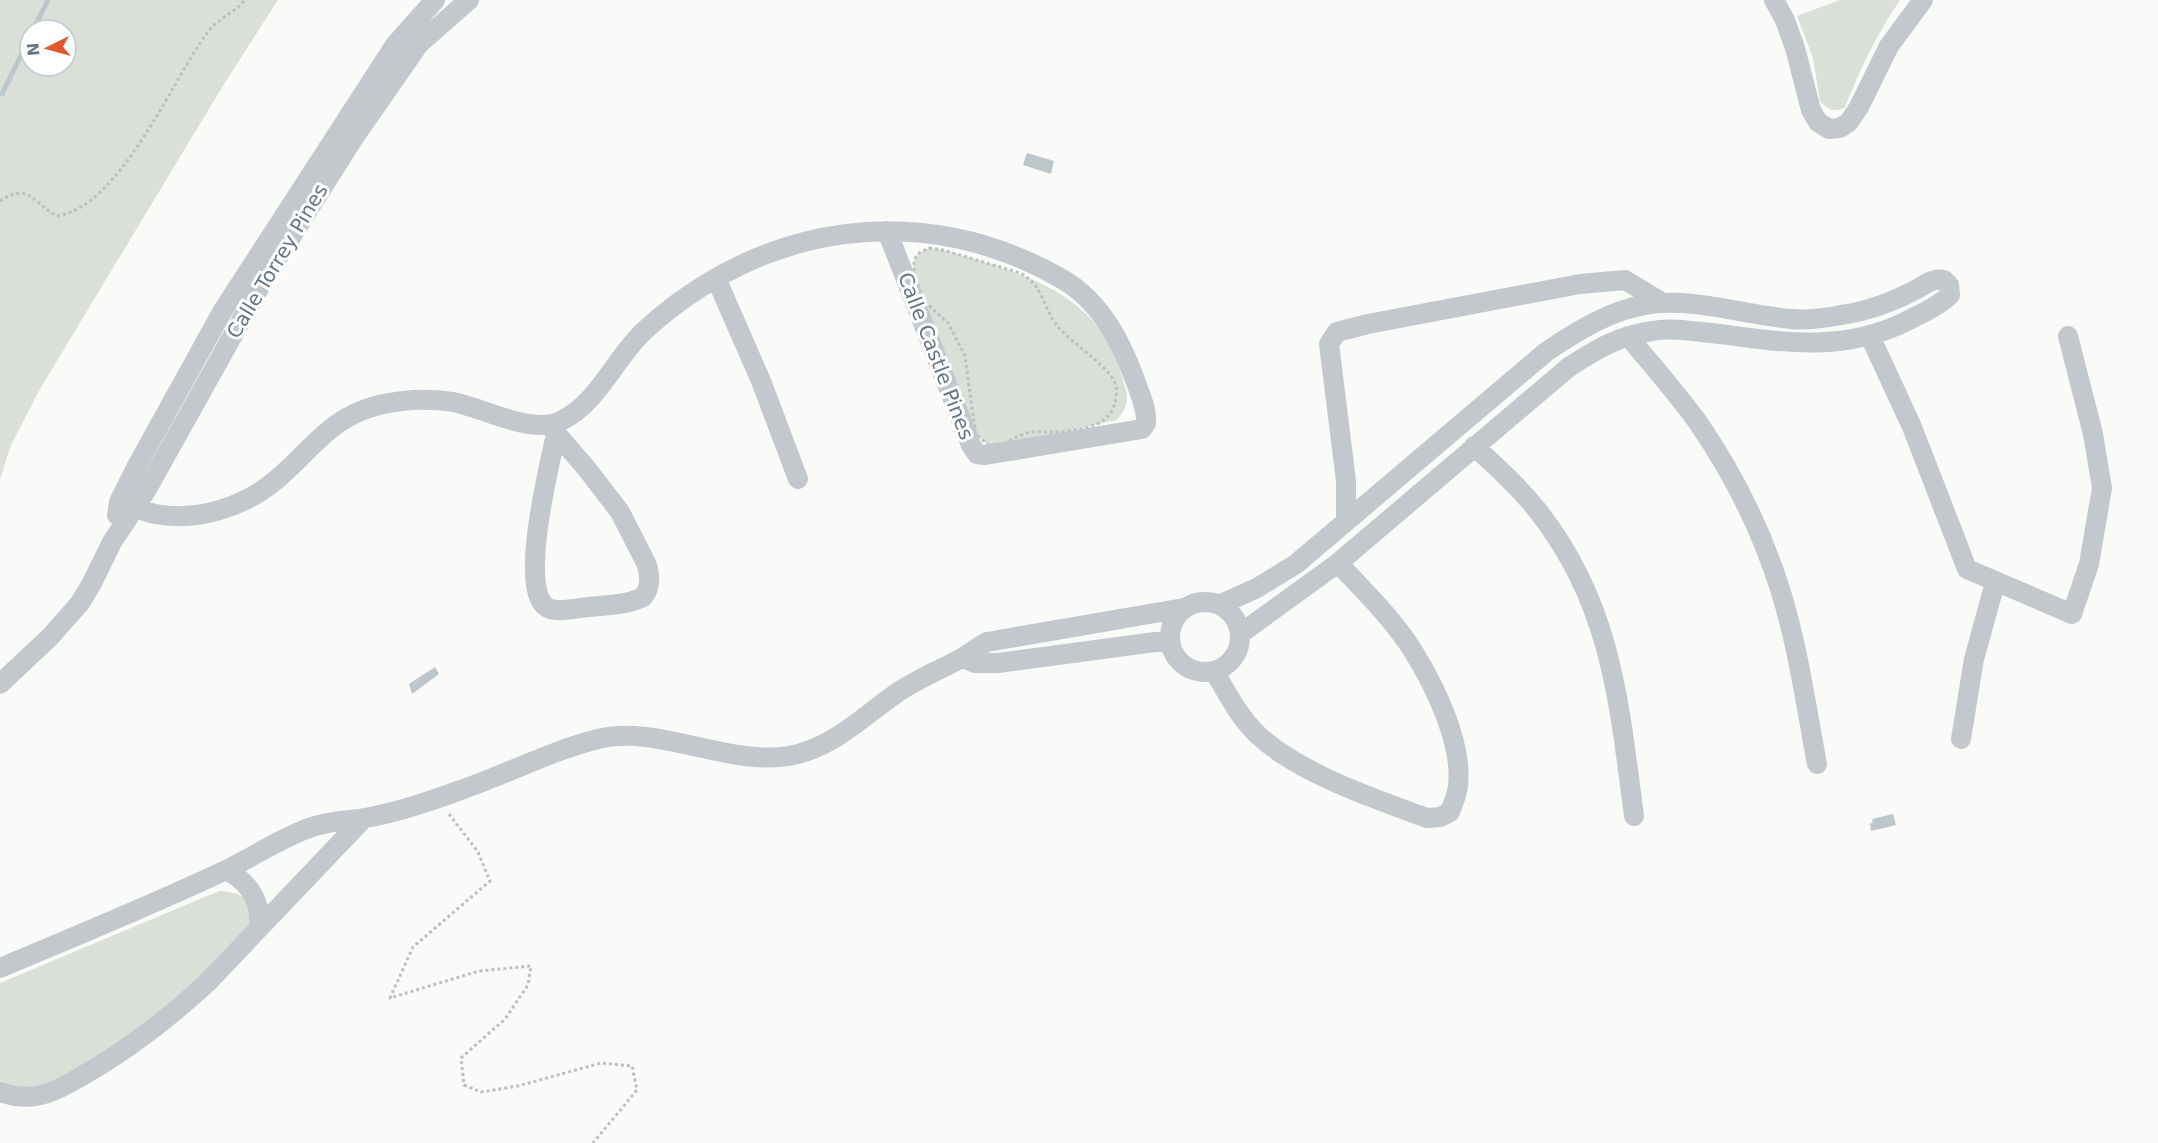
<svg xmlns="http://www.w3.org/2000/svg" width="2158" height="1143" viewBox="0 0 2158 1143" font-family="'DejaVu Sans',sans-serif">
<style>
.green{fill:#dadfd7;fill-rule:evenodd}
.water{fill:#bbc7cb}
.lines{fill:none;stroke-linecap:round;stroke-linejoin:round}
.stream{stroke:#bbc7cb;stroke-width:5}
.path{stroke:#bbbfc2;stroke-width:3;stroke-dasharray:3 3;stroke-linecap:butt}
.minor{stroke:#c3c8cc;stroke-width:20}
.labels{text-anchor:middle;dominant-baseline:central;stroke-width:6;stroke-linejoin:round;paint-order:stroke}
.street-label{font-size:20px;fill:#657683;stroke:#fff}
</style>
<rect width="100%" height="100%" fill="#fafaf8"/>
<path class="green" d="M0,0H278L224,84L40,389L11,445L0,479ZM30,30H66V66H30Z
M1840,0H1900C1877,34 1860,69 1845,107C1835,113 1828,110 1820,101L1813,58L1797,16Z
M929,248L943,250C1016,272 1097,289 1121,373C1127,395 1132,401 1117,420L1003,445H988L976,434L914,275C914,258 913,256 929,248Z
M219,891C252,892 255,908 248,936L161,1018L39,1092L0,1083V983Z"/>
<path class="water" d="M1027,153L1054,161L1051,174L1023,165Z
M435,667L439,674L412,694L409,684Z
M1893,814L1896,825L1871,831L1870,824L1873,822L1872,819Z"/>
<g class="lines">
<path class="stream" d="M33,30L48,0
M2,94L30,37"/>
<path class="path" d="M0,201C29,181 34,204 57,216C120,207 172,80 207,33C217,19 234,13 245,0
M929,248L943,250L1020,273C1044,285 1043,310 1059,328C1073,344 1107,365 1115,383C1118,391 1116,399 1114,406C1107,427 1079,430 1059,432C1049,433 1037,430 1027,433C1010,438 1009,445 988,445L976,434L975,429L965,356L948,323L925,302L914,275V260L919,253Z
M449,814L478,852L490,881L413,947L390,998L479,971L531,966L528,985L505,1019L461,1058L464,1085L481,1092L518,1086L601,1063L632,1066L637,1090L593,1143"/>
<path class="minor" d="M1774,0L1785,20L1795,48L1811,110L1818,122L1829,129L1840,128L1849,122L1859,107L1889,46L1923,0
M716,278L761,381L798,479
M1628,336C1651,364 1675,391 1697,421C1733,473 1761,529 1780,589C1798,646 1806,706 1817,764
M1870,336L1912,427L1967,569L2072,614L2089,564L2102,488L2093,434L2068,336
M549,425L587,469L620,512L647,565C650,577 651,588 643,597C627,605 607,605 589,607C578,608 558,613 548,608C517,593 550,463 556,434
M1474,446C1497,467 1519,487 1538,511C1612,605 1619,703 1634,816
M119,502C131,506 143,511 155,514C197,522 244,507 276,480C312,450 330,417 379,405C404,399 428,398 453,402C484,408 531,435 561,421C599,402 615,358 644,331C761,223 922,198 1062,279C1102,302 1123,345 1138,388C1142,399 1147,411 1146,423L1142,429L985,455L977,454L971,445L887,231
M117,515L119,502L138,464L222,312L395,45L435,0
M1346,522V481L1329,344L1337,332L1368,324L1580,284L1625,280L1663,303
M1170 637a35 35 0 1 1 70 0a35 35 0 1 1-70 0Z
M1219,605L1257,588L1296,564L1546,352C1577,331 1612,309 1650,304C1697,298 1744,315 1791,319C1807,321 1825,318 1841,315C1870,311 1893,302 1919,288C1927,283 1934,278 1944,280L1949,285L1950,295C1939,306 1922,313 1907,321C1845,352 1786,343 1720,334C1698,332 1673,327 1652,331C1618,336 1597,349 1569,367L1338,563L1240,634
M963,658L975,663H998L1170,640
M1214,671C1227,693 1239,717 1258,735C1298,773 1375,799 1427,818L1440,817L1450,812C1453,804 1457,795 1458,786C1463,744 1435,686 1413,651C1393,619 1364,591 1338,563
M0,684L50,637L80,603L92,583L112,542L146,491L262,283L355,136L419,44L469,0
M1961,739L1974,659L1995,583
M226,870C249,882 262,902 259,928
M0,968C76,936 152,905 226,870C255,856 282,837 312,827C330,821 347,821 365,818C396,813 428,802 458,791C505,775 550,751 598,739C656,724 727,766 789,756C832,748 860,719 894,695C915,680 938,671 960,659C970,654 977,647 987,642L1184,608
M0,1092C11,1096 24,1098 36,1096C53,1093 68,1084 82,1076C128,1050 169,1018 207,983L364,818"/>
</g>
<g class="labels">
<g class="street-label">
<text transform="translate(277 261) rotate(-59)">Calle Torrey Pines</text>
<text transform="translate(936 356) rotate(69)">Calle Castle Pines</text>
</g>
</g>
<g transform="translate(48 48) rotate(265)"><circle r="28" fill="#ffffff" stroke="#c1c8cd" stroke-width="1.5"/>
<path d="M0-4.5L10 22L0 15L-10 22Z" fill="#e4572e"/>
<text y="-9" font-size="16" font-weight="bold" text-anchor="middle" fill="#657683">N</text>
</g>
</svg>
